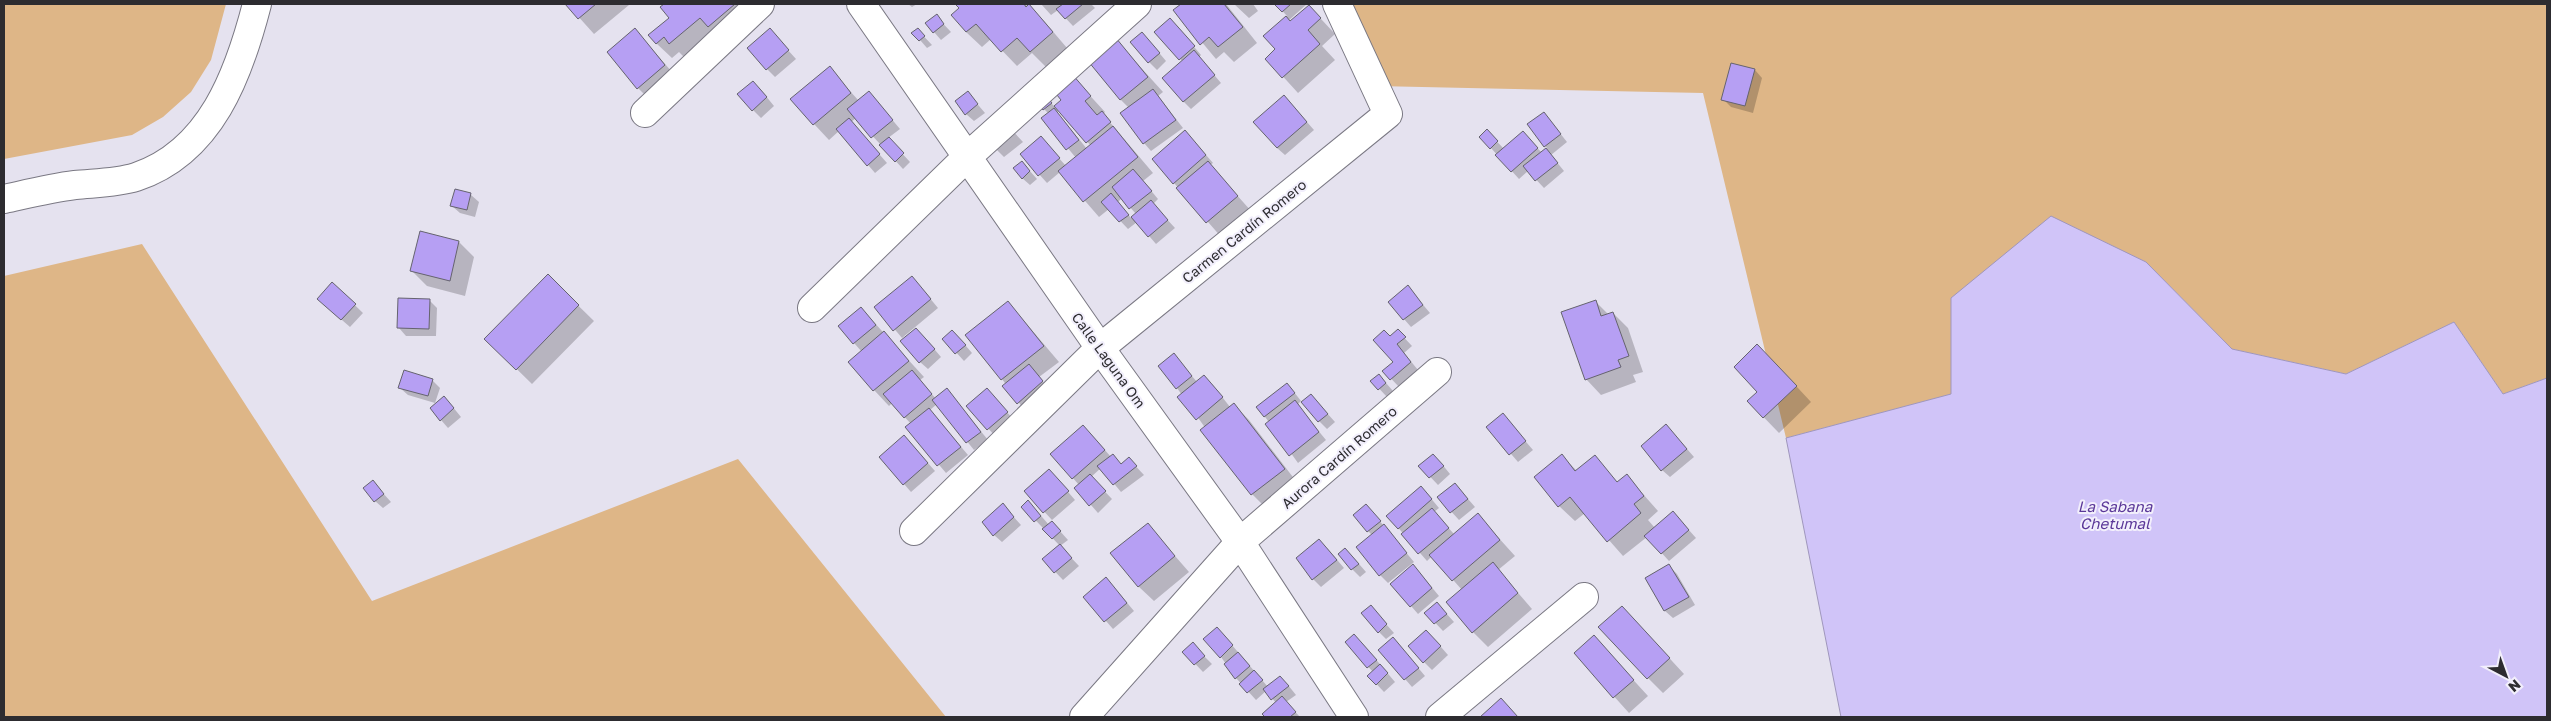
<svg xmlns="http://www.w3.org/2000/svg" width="2551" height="721" viewBox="0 0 2551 721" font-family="'Golos Text',sans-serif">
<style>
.green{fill:#deb687}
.water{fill:#d0c4f8;stroke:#9f96bc}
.shadow{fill:#0003;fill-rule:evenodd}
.building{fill:#b69ff3;stroke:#65636e}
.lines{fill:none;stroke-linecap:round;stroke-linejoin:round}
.minor-casing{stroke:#7a7883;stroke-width:30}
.minor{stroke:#fff;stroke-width:28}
.labels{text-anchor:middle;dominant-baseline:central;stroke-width:4;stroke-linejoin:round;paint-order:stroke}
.street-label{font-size:14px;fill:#2d2c30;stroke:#f2effc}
.water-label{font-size:15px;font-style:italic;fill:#5a3798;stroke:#f2effc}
</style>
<rect width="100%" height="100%" fill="#e5e2ef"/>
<path class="green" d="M4,4H226L211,60L191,92L163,117L132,135L4,159Z
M1350,4H2547V378L2503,394L2454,322L2346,374L2232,349L2146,262L1951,298L1952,394L1786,438L1703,93L1376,86Z
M142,244L372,601L738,459L946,717H4V276Z"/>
<path class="water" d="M2051,216L2146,262L2232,349L2346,374L2454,322L2503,394L2547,378V717H1841L1786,438L1951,394V298Z"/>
<path class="shadow" d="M567,4H628L629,5L594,34Z
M666,4H757L685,58L679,52L672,58L656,43L670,18L662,7Z
M908,4H917L912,7Z
M957,4H1025L1044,21L1067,48L1046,67L1032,53L1017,66L991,39L982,47L966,32L961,8Z
M1041,4H1061L1062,6L1065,4H1091L1095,8L1073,26L1058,10L1051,15Z
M1183,4H1226L1257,43L1234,62L1224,52L1216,59L1175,10Z
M1234,4H1253L1258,11L1249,18Z
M1276,4H1307L1288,21L1290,23L1309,6L1335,34L1322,46L1335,60L1298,93L1267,59L1276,49L1265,36L1287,16Z
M936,16L951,32L941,40L934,32Z
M1178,28L1201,55L1199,57L1221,83L1191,109L1184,102L1183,62L1156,32Z
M635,30L680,81L653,103L638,88Z
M918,30L932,45L927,48L920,40Z
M777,38L796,59L775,77L767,69Z
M1116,40L1163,92L1158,96L1183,128L1151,151L1144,143L1129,108L1120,99Z
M1150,42L1166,61L1157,70L1149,62Z
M829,68L859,101L869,92L900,129L888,138L910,162L903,169L856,118L851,122L887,163L875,173L839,131L829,140L814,124Z
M1755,70L1762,78L1753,113L1731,107L1723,99Z
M1072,76L1105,112L1103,114L1153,173L1143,181L1158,199L1153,204L1175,228L1156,244L1137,222L1128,229L1109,209L1099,217L1060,172L1047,183L1021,154L1041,138L1066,166L1076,158L1043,118L1049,114L1040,105L1047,99L1055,107L1063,100ZM1060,110L1091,146L1087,149L1057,112ZM1122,198L1136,214L1131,218L1118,202Z
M761,90L774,106L761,118L753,110Z
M968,93L985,113L974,121L966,114Z
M1292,105L1314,130L1285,155L1277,148Z
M1544,113L1567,142L1551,155L1564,171L1544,188L1528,171L1519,179L1481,137L1487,131L1504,149L1530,140L1542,153L1547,148L1545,146Z
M1011,129L1023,142L1004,157L992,145Z
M1193,140L1213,163L1210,165L1252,212L1222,238L1174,183Z
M1029,170L1037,179L1030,185L1022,178Z
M456,191L471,195L479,202L475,217L460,213L452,206Z
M421,233L459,242L474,257L465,296L427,286L412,271Z
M548,276L594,321L532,384L486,339Z
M333,284L363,313L350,327L327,307Z
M919,285L938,308L902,338L876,307Z
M1408,287L1430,313L1411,327L1389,302Z
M429,300L437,308L436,336H406L399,328Z
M1595,301L1608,314L1613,313L1628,328L1643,372L1633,375L1636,382L1601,395L1586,379Z
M1008,302L1059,362L1039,377L1050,390L1025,411L1002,379Z
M861,308L924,377L920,380L936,399L947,390L988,440L974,450L937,404L930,410L968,455L946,473L907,427L911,424L892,403L889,406L874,390L850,362L862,352L839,326Z
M1398,331L1412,346L1404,353L1418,370L1399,387L1384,371L1395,363L1390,338Z
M924,337L941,357L928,369L920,362Z
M944,339H960L972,353L964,361Z
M1773,361L1811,402L1779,433L1748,401L1758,392Z
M1181,363L1197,382L1212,384L1230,407L1233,404L1249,420L1299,485L1267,509L1252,494L1177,388Z
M1379,375L1393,391L1387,397L1372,381Z
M432,380L440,388L435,403L408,395L400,388Z
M1294,392L1301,401L1297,405L1326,440L1298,463L1258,407Z
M994,398L1015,421L996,437L968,406Z
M1318,403L1335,422L1327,429L1319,421Z
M452,406L461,417L448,428L441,420Z
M1510,423L1533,450L1518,462L1488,427Z
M1091,434L1111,457L1122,465L1129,459L1144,475L1121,492L1101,468L1091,477L1112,499L1098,513L1076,488L1079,485L1052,454Z
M1674,434L1694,457L1670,477L1662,470Z
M912,445L935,471L911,492L904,484Z
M1562,456L1577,471L1595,457L1618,483L1627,476L1658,511L1648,520L1655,528L1680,520L1696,538L1669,561L1647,537L1623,556L1585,513L1575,521L1559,506Z
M1441,463L1450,474L1438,485L1420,466Z
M1057,479L1075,500L1052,520L1026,492Z
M373,482L391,502L383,508L375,501Z
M1462,492L1475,507L1459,520L1438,497Z
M1429,496L1439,508L1434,512L1454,534L1478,515L1515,556L1498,570L1532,609L1488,647L1473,632L1462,590L1432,556L1427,561L1388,516Z
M1003,505L1021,525L1002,542L994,535Z
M1023,507L1036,510L1049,525L1059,530L1068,540L1060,546L1079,566L1063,580L1044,560L1060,546Z
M1374,514L1414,562L1388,583L1380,575L1372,535L1368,531Z
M1148,525L1189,572L1154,601L1138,586Z
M1327,548L1344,568L1321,587L1313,579Z
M1353,557L1366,572L1360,577L1352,569Z
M1669,566L1677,574L1695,605L1673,618L1665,611L1646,579Z
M1420,573L1439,596L1418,614L1392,584Z
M1113,586L1134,611L1113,629L1085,597Z
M1437,603L1454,622L1443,631L1426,613Z
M1378,615L1394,633L1386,639L1379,632Z
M1637,623L1684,674L1663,693L1648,678Z
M1225,637L1268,687L1288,685L1296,695L1286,702L1300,717H1267L1264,714L1276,703L1266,691L1256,700L1236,678L1221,657Z
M1594,637L1648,696L1629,713L1575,653Z
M1434,639L1448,655L1432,670L1424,662Z
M1346,642L1362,643L1395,682L1384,692L1369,676L1373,672Z
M1400,646L1425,676L1412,687L1380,650Z
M1184,652H1200L1212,664L1203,672Z"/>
<path class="building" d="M565,4H596L578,19Z
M664,4H735L708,27L700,18L669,44L664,37L656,44L648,35L669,18L660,7Z
M955,4H1024L1026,7L1029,4L1053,32L1030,52L1017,38L1001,52L976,24L966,32L951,15L959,8Z
M1063,4H1083L1065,19L1056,9Z
M1181,4H1224L1243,27L1218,47L1209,37L1200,45L1173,10Z
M1274,4H1291L1282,12Z
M1309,5L1321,18L1308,30L1320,44L1282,78L1265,59L1275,49L1263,36L1286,16L1290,21Z
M937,14L944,24L933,33L925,23Z
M1170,18L1195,46L1179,60L1154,32Z
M635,28L665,65L637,89L607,52Z
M770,28L789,50L766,70L747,48Z
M918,28L925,36L919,41L911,33Z
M1142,32L1160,53L1148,63L1130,42Z
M1116,38L1148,77L1120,100L1088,61Z
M1194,50L1215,75L1183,102L1162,78Z
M1731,63L1755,69L1745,106L1721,100Z
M830,66L851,93L813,125L790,99Z
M1072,74L1091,96L1085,101L1097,115L1102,111L1111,122L1086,143L1054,106L1061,100L1053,90Z
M753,81L767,97L752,111L737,94Z
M1153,89L1176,120L1143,144L1120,113Z
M869,91L893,120L871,138L847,109Z
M968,91L978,104L965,115L955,101Z
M1284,95L1307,122L1277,148L1253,122Z
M1047,97L1052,103L1043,110L1039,105Z
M1054,108L1079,140L1066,150L1041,118Z
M1544,112L1561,134L1544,147L1527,124Z
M849,118L880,154L867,166L836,129Z
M1113,126L1138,157L1083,202L1058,171Z
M1487,129L1498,141L1490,149L1479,137Z
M1185,130L1206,155L1173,184L1152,159Z
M1523,131L1538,148L1511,172L1495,155Z
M1041,136L1060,158L1038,176L1020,154Z
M889,137L904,153L895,162L879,145Z
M1546,148L1558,163L1535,181L1523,166Z
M1022,161L1030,171L1022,179L1013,168Z
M1208,161L1238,196L1206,223L1176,188Z
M1133,169L1152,191L1129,209L1112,187Z
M455,189L471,193L467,210L450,206Z
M1111,193L1129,215L1119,222L1101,202Z
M1151,200L1168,220L1148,237L1131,217Z
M420,231L459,241L450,281L410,271Z
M548,274L579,305L516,370L484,339Z
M912,276L931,299L893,331L874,307Z
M332,282L356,304L341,320L317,299Z
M1408,285L1423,305L1403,320L1388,302Z
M398,298L430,299L429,329L397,328Z
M1596,300L1601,316L1613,312L1629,356L1618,360L1621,367L1585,380L1561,312Z
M1008,301L1044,346L1001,380L965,335Z
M861,307L876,325L853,344L838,326Z
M916,328L935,349L919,363L900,341Z
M1398,329L1406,337L1397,344L1411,362L1390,380L1382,371L1393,362L1373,340L1384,330L1390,336Z
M952,330L966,345L955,354L942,339Z
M884,331L909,361L873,391L848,362Z
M1757,344L1797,386L1763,418L1747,401L1757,392L1734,367Z
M1174,353L1192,376L1176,389L1158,366Z
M1029,364L1043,381L1017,404L1002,386Z
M404,370L433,379L428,396L398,388Z
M912,370L932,394L904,418L883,394Z
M1379,374L1386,383L1378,390L1370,381Z
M1204,375L1223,397L1196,420L1177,397Z
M1287,383L1295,393L1264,417L1256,407Z
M947,388L981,432L966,443L932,400Z
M987,388L1008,412L987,430L966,406Z
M1311,394L1328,414L1318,422L1301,402Z
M444,396L454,408L440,421L430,408Z
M1295,400L1319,432L1289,456L1265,424Z
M1234,403L1285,469L1251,495L1200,430Z
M929,408L961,447L937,466L905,427Z
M1503,413L1526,441L1509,455L1486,427Z
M1666,424L1687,449L1661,471L1641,446Z
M1083,425L1105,450L1072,479L1050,454Z
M904,435L928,463L903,485L879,457Z
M1113,454L1121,464L1129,457L1137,466L1113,485L1097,466Z
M1433,454L1444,466L1429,478L1418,466Z
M1562,454L1575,471L1595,455L1617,482L1627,474L1644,496L1634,504L1641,513L1607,542L1570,497L1558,507L1534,477Z
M1049,469L1069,491L1043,513L1024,491Z
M1090,474L1106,491L1089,506L1074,488Z
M373,480L384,494L374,502L363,488Z
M1455,483L1468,499L1450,513L1437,497Z
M1421,486L1432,499L1398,529L1386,516Z
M1028,500L1041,516L1034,522L1021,507Z
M1003,503L1014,517L993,536L982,522Z
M1366,504L1381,521L1367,532L1353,515Z
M1432,508L1449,528L1418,554L1401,534Z
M1673,511L1689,530L1661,554L1644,536Z
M1478,513L1500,540L1452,581L1429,555Z
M1052,521L1061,531L1052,539L1042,529Z
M1148,523L1175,556L1138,587L1110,553Z
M1384,524L1407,553L1379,576L1356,547Z
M1319,539L1337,560L1312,580L1296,558Z
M1060,544L1072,558L1054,573L1042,559Z
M1345,548L1359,564L1351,570L1338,554Z
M1493,562L1518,593L1472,633L1446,602Z
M1413,564L1432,588L1410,607L1390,584Z
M1669,564L1689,597L1664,611L1645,578Z
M1106,577L1127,603L1104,622L1083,597Z
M1437,602L1447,614L1434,624L1424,613Z
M1371,605L1387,624L1378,633L1361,613Z
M1622,606L1670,658L1647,679L1598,627Z
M1217,627L1233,645L1220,658L1203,639Z
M1426,630L1441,646L1423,663L1408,646Z
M1354,634L1377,660L1367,668L1345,642Z
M1594,635L1634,680L1613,698L1574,653Z
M1393,637L1419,668L1404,680L1378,650Z
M1193,642L1205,656L1194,665L1182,652Z
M1238,652L1250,666L1235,679L1224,664Z
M1380,664L1388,673L1376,685L1367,676Z
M1254,670L1263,680L1247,693L1239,684Z
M1280,676L1289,686L1271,700L1263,689Z
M1282,696L1296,712L1290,717H1265L1262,714Z
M1501,698L1518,717H1480Z"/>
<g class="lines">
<defs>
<path id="minor" d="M861,4L1100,348L1240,542L1354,717
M645,113L760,4
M4,199C27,194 51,188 75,185C94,183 117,183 136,177C211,152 239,74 257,4
M812,308L967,157L1137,4
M914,531L1100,348L1388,114L1337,4
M1084,717L1240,542L1437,372
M1440,717L1584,597"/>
</defs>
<use href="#minor" class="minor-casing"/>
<use href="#minor" class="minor"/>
</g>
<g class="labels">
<g class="street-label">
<text transform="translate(1244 231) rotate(-39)">Carmen Cardín Romero</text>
<text transform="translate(1109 360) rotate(54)">Calle Laguna Om</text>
<text transform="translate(1339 457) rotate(-41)">Aurora Cardín Romero</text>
</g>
<g class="water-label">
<text x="2115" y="506">La Sabana<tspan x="2115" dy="17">Chetumal</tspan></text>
</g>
</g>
<rect width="2551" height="721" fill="none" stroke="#2d2c30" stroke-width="10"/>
<g transform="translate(2506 676) rotate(139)" stroke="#f2effc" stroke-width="4" paint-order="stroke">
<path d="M0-4L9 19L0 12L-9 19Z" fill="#2d2c30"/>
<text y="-8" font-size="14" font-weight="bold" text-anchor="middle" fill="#2d2c30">N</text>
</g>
</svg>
